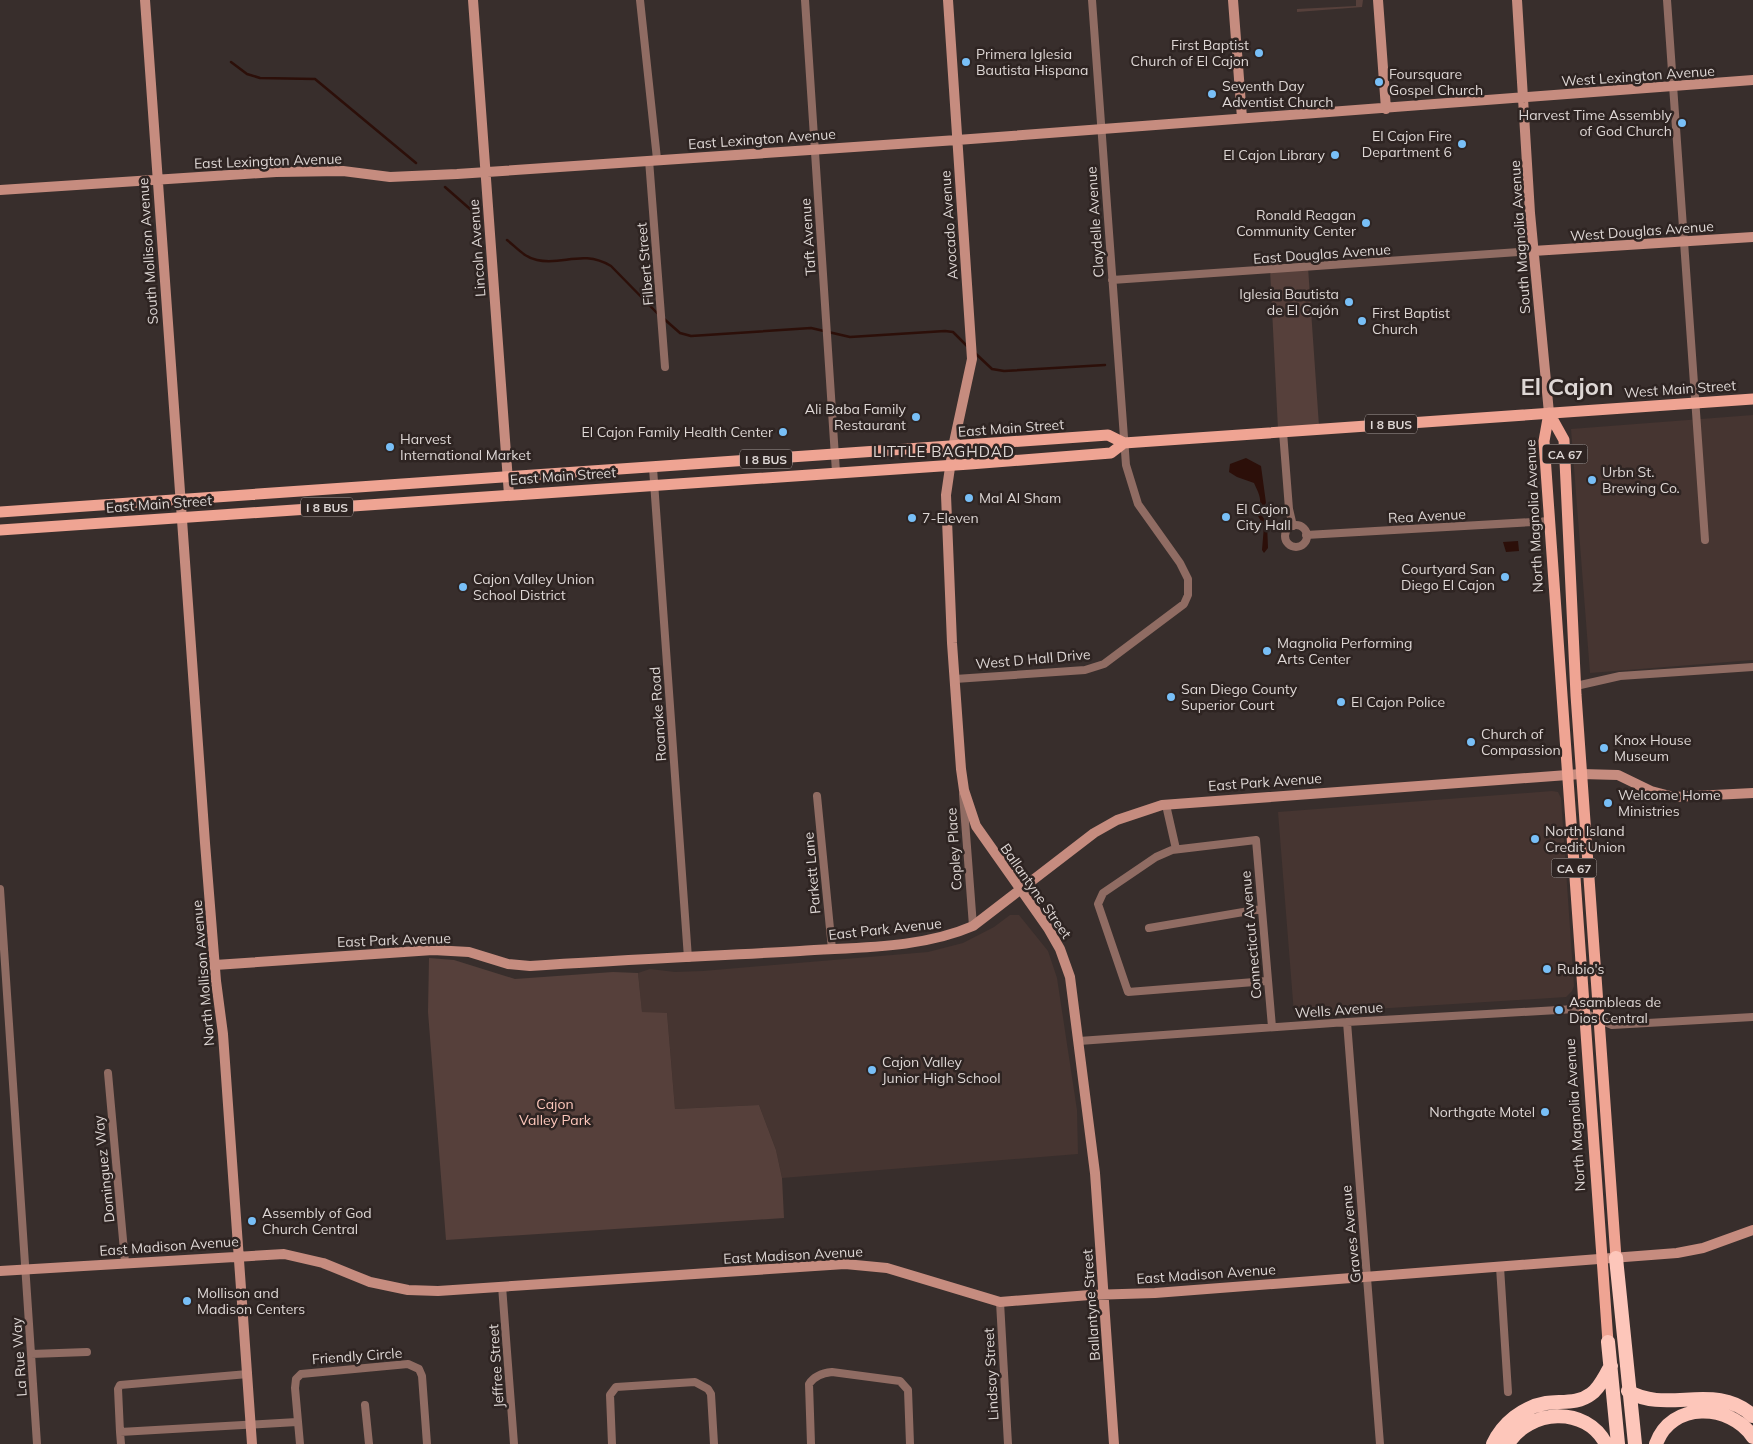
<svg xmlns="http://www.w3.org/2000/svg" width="1753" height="1444" viewBox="0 0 1753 1444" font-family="Mulish,sans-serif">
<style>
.built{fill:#463531}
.green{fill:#56403b}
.water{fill:#2c0f09}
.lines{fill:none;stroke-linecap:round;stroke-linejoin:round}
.stream{stroke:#2c0f09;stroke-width:2.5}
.street{stroke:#906c63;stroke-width:8}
.secondary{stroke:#c68c7f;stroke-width:10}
.primary{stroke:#efa493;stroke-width:11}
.highway{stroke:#fdc6ba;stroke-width:14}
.poi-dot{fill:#78bff7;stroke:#2e2422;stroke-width:2}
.labels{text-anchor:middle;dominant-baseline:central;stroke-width:5;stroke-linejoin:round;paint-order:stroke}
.shield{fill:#2e2422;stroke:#a9a19f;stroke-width:1}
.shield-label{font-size:12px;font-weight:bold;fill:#ded7d5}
.poi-label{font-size:14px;fill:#ded7d5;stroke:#2e2422;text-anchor:start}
.street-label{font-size:14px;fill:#ded7d5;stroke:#2e2422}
.park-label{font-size:14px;fill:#fec8bc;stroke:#2e2422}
.neighbourhood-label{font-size:15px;letter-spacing:1px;fill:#ded7d5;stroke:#2e2422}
.town-label{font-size:24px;font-weight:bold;fill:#ded7d5;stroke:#2e2422}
</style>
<rect width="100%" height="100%" fill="#382e2c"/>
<path class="built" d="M1753,415V660L1590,673L1571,429Z
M1552,791L1558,792L1561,798L1574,986L1572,991L1566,997L1294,1014L1278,812Z
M1010,915H1019L1048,951L1057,978L1077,1110L1078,1154L782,1178L776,1150L759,1105L675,1109L667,1013H642L638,973L650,969L675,972L703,971L928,952L963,943L994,927Z"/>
<path class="green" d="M1356,0H1363L1362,7L1297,12V9L1356,6Z
M1308,267L1319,426L1278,429L1270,269Z
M429,958L454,960L515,979L613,972L638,973L642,1012L667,1013L675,1109L759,1105L776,1150L782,1178L784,1218L446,1240L428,1012Z"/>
<path class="water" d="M1246,458L1261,466L1266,503L1260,513L1267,523L1268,548L1264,553L1262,550L1264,526L1256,513C1264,502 1259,494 1254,483L1237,477L1229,472L1230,464Z
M1518,541L1519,551L1506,552L1503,542Z"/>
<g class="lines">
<path class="stream" d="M231,62L247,74L260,78L315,79L416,163
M445,187L478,216
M507,240C516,247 525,258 537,260C563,266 582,249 611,266L659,315
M663,318L680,333L691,336L811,328L850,337L945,331L953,332L967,346
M975,353L992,369L1004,371L1105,365"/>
<path class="street" d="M640,0L657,159
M805,0L836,472
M1667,0L1705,540
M649,160L665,367
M1112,280L1533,251
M1283,432L1289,509L1293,526
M653,468L688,958
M1285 536a11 11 0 1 1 22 0a11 11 0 1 1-22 0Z
M1306,535L1550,521
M955,679L1085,670L1104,664L1184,604L1188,595V579L1180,563L1138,504L1126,465L1092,0
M1576,686L1620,676L1753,667
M963,794L973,926
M817,796L832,949
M1166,805L1176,849
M0,889L37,1444
M1149,928L1261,909
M1267,981L1128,992L1098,904L1103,893L1156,857L1172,850L1256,840L1272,1027
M1347,1022L1380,1444
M1079,1041L1347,1022L1575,1009L1612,1025L1753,1017
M108,1073L125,1262
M1500,1267L1508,1392
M502,1286L514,1444
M1000,1302L1008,1444
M31,1354L87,1352
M248,1374L120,1385L118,1389L120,1432L297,1422
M365,1405L369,1444
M120,1432L121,1444
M300,1444L295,1388L296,1379L301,1374L408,1364L419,1369L422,1376L427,1444
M612,1444L610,1395L616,1387L695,1382L708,1389L711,1394L714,1444
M811,1444L809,1384C814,1376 822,1373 832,1372L900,1381L908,1390L910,1444"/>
<path class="secondary" d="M145,0L205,843L216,981L223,1034L252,1444
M473,0L509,495
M948,0L972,359L953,447L946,495L952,643L961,769L964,790L976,826L1048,928L1060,949L1070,977L1095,1173L1114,1444
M1233,0L1242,118
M1378,0L1386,109
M1517,0L1530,213L1549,413
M0,190L276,172L343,171L390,177L457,174L957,140L1753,80
M1533,251L1753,237
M215,965L433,950L469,952L508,964L530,966C620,960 710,956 800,951C857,947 920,949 973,926L1094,833L1117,820L1162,805L1581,774L1618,775L1651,791L1674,797L1753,793
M0,1271L284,1254L323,1263L370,1282L408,1290L438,1291L845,1264L887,1268L1000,1302L1090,1295L1155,1293L1677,1253L1703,1248L1753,1230"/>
<path class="primary" d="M1549,413L1544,441L1546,470L1608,1342
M1549,413L1564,440L1576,695L1616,1258
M0,512L1108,435L1124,443L1753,399
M0,530L970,464L1111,453L1124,443"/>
<path class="highway" d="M1616,1258L1635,1444
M1608,1342L1618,1444
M1628,1391C1667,1415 1715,1381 1753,1416
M1493,1444C1503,1423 1523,1407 1546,1403C1562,1401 1578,1404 1591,1394C1600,1388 1605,1375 1611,1366
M1508,1444C1529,1409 1586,1405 1606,1444
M1656,1444C1671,1401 1730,1403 1753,1437"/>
</g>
<g class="poi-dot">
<circle cx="1259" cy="53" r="5"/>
<circle cx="966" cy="62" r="5"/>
<circle cx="1379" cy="82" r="5"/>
<circle cx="1212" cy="94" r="5"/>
<circle cx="1682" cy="123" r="5"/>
<circle cx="1462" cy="144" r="5"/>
<circle cx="1335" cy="155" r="5"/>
<circle cx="1366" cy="223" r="5"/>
<circle cx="1349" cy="302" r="5"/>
<circle cx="1362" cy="321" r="5"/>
<circle cx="916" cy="417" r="5"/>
<circle cx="783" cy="432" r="5"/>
<circle cx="390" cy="447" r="5"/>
<circle cx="1592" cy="480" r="5"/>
<circle cx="969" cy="498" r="5"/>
<circle cx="1226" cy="517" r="5"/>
<circle cx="912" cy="518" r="5"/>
<circle cx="1505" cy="577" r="5"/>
<circle cx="463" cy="587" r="5"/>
<circle cx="1267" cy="651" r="5"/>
<circle cx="1171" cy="697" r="5"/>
<circle cx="1341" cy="702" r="5"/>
<circle cx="1471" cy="742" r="5"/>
<circle cx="1604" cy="748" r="5"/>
<circle cx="1608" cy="803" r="5"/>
<circle cx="1535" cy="839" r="5"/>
<circle cx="1547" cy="969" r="5"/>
<circle cx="1559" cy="1010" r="5"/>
<circle cx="872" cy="1070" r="5"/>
<circle cx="1545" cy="1112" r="5"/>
<circle cx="252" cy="1221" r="5"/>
<circle cx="187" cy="1301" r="5"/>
</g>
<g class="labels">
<g class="shield">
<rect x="1365" y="414.5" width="52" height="19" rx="4"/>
<rect x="1542.5" y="444.5" width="45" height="19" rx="4"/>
<rect x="740" y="449.5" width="52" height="19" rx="4"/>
<rect x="301" y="497.5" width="52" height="19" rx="4"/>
<rect x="1551.5" y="858.5" width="45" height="19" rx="4"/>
</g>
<g class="shield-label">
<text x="1391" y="424">I 8 BUS</text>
<text x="1565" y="454">CA 67</text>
<text x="766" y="459">I 8 BUS</text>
<text x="327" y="507">I 8 BUS</text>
<text x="1574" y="868">CA 67</text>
</g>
<g class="poi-label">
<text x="1249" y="45" text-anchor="end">First Baptist<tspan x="1249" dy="16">Church of El Cajon</tspan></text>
<text x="976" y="54">Primera Iglesia<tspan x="976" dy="16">Bautista Hispana</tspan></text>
<text x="1389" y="74">Foursquare<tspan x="1389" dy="16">Gospel Church</tspan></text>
<text x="1222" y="86">Seventh Day<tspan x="1222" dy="16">Adventist Church</tspan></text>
<text x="1672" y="115" text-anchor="end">Harvest Time Assembly<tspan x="1672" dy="16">of God Church</tspan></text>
<text x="1452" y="136" text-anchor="end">El Cajon Fire<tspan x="1452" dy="16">Department 6</tspan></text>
<text x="1325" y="155" text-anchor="end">El Cajon Library</text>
<text x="1356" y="215" text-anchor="end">Ronald Reagan<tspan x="1356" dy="16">Community Center</tspan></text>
<text x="1339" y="294" text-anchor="end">Iglesia Bautista<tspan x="1339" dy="16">de El Cajón</tspan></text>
<text x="1372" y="313">First Baptist<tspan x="1372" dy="16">Church</tspan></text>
<text x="906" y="409" text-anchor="end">Ali Baba Family<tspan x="906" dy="16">Restaurant</tspan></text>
<text x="773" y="432" text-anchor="end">El Cajon Family Health Center</text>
<text x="400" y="439">Harvest<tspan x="400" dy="16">International Market</tspan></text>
<text x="1602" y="472">Urbn St.<tspan x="1602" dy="16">Brewing Co.</tspan></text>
<text x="979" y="498">Mal Al Sham</text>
<text x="1236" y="509">El Cajon<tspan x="1236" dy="16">City Hall</tspan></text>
<text x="922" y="518">7-Eleven</text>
<text x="1495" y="569" text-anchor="end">Courtyard San<tspan x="1495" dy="16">Diego El Cajon</tspan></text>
<text x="473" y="579">Cajon Valley Union<tspan x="473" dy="16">School District</tspan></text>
<text x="1277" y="643">Magnolia Performing<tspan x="1277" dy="16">Arts Center</tspan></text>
<text x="1181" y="689">San Diego County<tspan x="1181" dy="16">Superior Court</tspan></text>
<text x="1351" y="702">El Cajon Police</text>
<text x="1481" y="734">Church of<tspan x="1481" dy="16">Compassion</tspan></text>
<text x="1614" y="740">Knox House<tspan x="1614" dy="16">Museum</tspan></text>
<text x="1618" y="795">Welcome Home<tspan x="1618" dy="16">Ministries</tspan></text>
<text x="1545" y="831">North Island<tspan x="1545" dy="16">Credit Union</tspan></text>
<text x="1557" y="969">Rubio's</text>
<text x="1569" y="1002">Asambleas de<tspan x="1569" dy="16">Dios Central</tspan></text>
<text x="882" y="1062">Cajon Valley<tspan x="882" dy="16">Junior High School</tspan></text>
<text x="1535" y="1112" text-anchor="end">Northgate Motel</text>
<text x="262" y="1213">Assembly of God<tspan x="262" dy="16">Church Central</tspan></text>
<text x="197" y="1293">Mollison and<tspan x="197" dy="16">Madison Centers</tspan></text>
</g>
<g class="street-label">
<text transform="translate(1638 76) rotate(-4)">West Lexington Avenue</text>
<text transform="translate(762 139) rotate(-4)">East Lexington Avenue</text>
<text transform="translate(268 161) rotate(-2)">East Lexington Avenue</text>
<text transform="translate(1095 222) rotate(-94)">Claydelle Avenue</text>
<text transform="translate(949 225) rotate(-94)">Avocado Avenue</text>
<text transform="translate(1642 231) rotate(-4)">West Douglas Avenue</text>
<text transform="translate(808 237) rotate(-94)">Taft Avenue</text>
<text transform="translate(1520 237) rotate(-94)">South Magnolia Avenue</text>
<text transform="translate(477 248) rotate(-94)">Lincoln Avenue</text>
<text transform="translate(148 251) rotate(-94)">South Mollison Avenue</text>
<text transform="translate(1322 254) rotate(-4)">East Douglas Avenue</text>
<text transform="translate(645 264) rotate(-95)">Filbert Street</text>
<text transform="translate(1680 389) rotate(-4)">West Main Street</text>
<text transform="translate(1011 428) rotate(-4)">East Main Street</text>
<text transform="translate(563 476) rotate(-4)">East Main Street</text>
<text transform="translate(159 504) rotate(-4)">East Main Street</text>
<text transform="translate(1427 516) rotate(-3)">Rea Avenue</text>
<text transform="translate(1534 516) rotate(-93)">North Magnolia Avenue</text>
<text transform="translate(1033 659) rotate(-5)">West D Hall Drive</text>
<text transform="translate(658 714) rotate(-94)">Roanoke Road</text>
<text transform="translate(1265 782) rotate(-4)">East Park Avenue</text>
<text transform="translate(954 849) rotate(-94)">Copley Place</text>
<text transform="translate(812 873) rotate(-95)">Parkett Lane</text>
<text transform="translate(1036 891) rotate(55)">Ballantyne Street</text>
<text transform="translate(885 929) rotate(-6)">East Park Avenue</text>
<text transform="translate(1251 935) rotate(-95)">Connecticut Avenue</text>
<text transform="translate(394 940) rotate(-2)">East Park Avenue</text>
<text transform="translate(203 973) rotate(-95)">North Mollison Avenue</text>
<text transform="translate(1339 1010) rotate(-4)">Wells Avenue</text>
<text transform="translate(1575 1115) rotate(-94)">North Magnolia Avenue</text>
<text transform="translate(104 1169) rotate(-96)">Dominguez Way</text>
<text transform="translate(1351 1234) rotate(-96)">Graves Avenue</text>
<text transform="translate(169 1246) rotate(-4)">East Madison Avenue</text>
<text transform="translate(793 1255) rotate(-3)">East Madison Avenue</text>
<text transform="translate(1206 1274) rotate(-4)">East Madison Avenue</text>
<text transform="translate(1091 1305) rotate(-94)">Ballantyne Street</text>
<text transform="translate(357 1356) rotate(-4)">Friendly Circle</text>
<text transform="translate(19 1357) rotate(-94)">La Rue Way</text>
<text transform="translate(496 1366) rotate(-94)">Jeffree Street</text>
<text transform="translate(991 1374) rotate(-93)">Lindsay Street</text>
</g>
<g class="park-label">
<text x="555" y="1104">Cajon<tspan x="555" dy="16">Valley Park</tspan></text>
</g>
<g class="neighbourhood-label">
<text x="944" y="451">LITTLE BAGHDAD</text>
</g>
<g class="town-label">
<text x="1567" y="386">El Cajon</text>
</g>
</g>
</svg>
